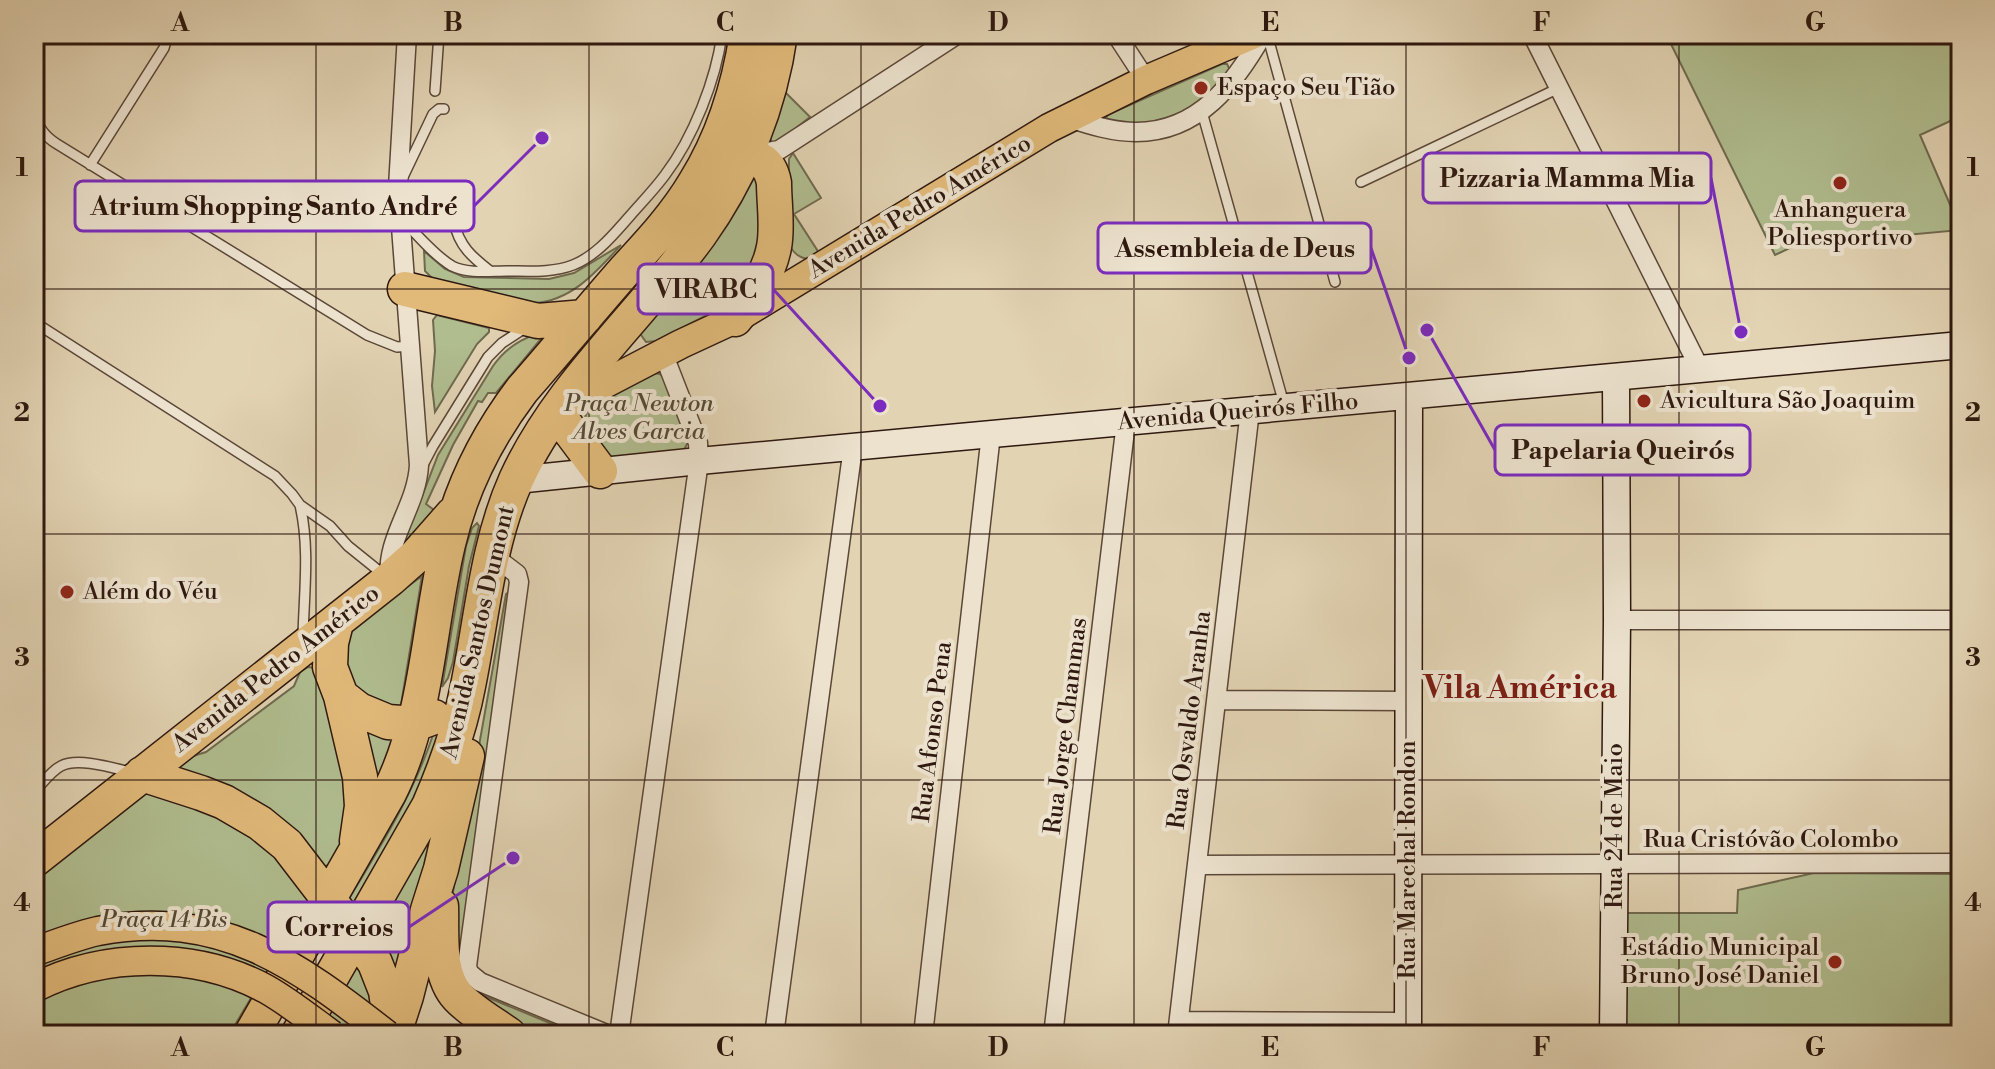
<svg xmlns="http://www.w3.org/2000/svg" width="1995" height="1069" viewBox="0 0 1995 1069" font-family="'Libre Bodoni',serif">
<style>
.green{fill:#b0bd8f;stroke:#6f6a4f;stroke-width:2}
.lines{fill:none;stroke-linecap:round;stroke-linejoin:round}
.lane-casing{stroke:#5b4738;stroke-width:12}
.street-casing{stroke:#5b4738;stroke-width:21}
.secondary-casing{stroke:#2e180f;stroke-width:29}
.primary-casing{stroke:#2e180f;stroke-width:31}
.highway-casing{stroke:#2e180f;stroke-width:37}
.lane{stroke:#ece2ce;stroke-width:9}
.street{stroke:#ece2ce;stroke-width:18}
.secondary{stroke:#ece2ce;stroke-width:26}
.primary{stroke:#e1ba7a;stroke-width:28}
.highway{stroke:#e1ba7a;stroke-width:34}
.primary-bridge-casing{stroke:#2e180f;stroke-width:31;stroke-linecap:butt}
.primary-bridge{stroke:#e1ba7a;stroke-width:28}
.grid{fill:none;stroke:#2e180f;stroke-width:2;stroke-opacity:0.55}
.poi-dot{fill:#8f2418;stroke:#ece2ce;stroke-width:3}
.labels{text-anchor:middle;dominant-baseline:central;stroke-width:8;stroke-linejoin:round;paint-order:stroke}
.poi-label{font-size:24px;fill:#2e180f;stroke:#ece2ce;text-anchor:start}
.street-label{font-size:24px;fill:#2e180f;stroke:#ece2ce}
.park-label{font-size:24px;font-style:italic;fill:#554a35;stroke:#ece2ce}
.district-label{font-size:32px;font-weight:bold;fill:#7a1f14;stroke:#ece2ce}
.leader{fill:none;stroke:#7b2cbf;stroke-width:3}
.callout-dot{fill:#7b2cbf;stroke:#ece2ce;stroke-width:3}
.callout{fill:#ece2ce;stroke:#7b2cbf;stroke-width:3}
.callout-label{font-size:26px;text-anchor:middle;font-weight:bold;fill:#2e180f}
.neatline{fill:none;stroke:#2e180f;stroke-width:3}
.grid-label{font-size:26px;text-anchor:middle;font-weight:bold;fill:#2e180f}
</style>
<rect width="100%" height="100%" fill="#e2d3b3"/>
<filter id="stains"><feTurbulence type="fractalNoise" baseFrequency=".0025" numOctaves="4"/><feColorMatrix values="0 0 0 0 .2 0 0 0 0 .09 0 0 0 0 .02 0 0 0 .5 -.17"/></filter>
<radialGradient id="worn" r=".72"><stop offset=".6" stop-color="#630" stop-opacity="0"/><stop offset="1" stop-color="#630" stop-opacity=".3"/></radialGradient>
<path class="green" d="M1666,34H1960L1961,116L1920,135L1961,230L1796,245L1775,255Z
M1222,64H1227L1230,70C1222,79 1213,90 1204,98C1177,119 1139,130 1106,120L1107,115Z
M785,92L810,117L777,143L772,142L770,139Z
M793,153L821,198L794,214L821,256C807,263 794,257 788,242L789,159Z
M752,176L755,177L759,184L760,244L756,263L723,307L656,341L646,342L639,332Z
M621,245C597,271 572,301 534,303L433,279L425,271L424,251L445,269L464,277L549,279L574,273Z
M437,315L489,328V332L477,344L435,412L432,386L435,351L433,320Z
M537,334L541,336L540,340L496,393H488L482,402L478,401L453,445L426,504L434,510L408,541H404L403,538L421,499L438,455L493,366C504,350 518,340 537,334Z
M654,373L660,374L664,378L688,442L684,450L611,457L602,455L583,422L590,405Z
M477,523L479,526L469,566L453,662L448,678L442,687L466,546L472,528Z
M422,576L400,711L371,704L353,688L341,662L353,627Z
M514,588L512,606L506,612L458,969C461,980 467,987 477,993L579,1035H523L470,996L459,978L454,964L450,939L451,903L506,594Z
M308,667L315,668L349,769L347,833L331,863L324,867L175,768L190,757L206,752L294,686L300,672Z
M360,727L393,739L378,782Z
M435,734L439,736L423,783L353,904L350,902V897C382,844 413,794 433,735Z
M142,792L214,809L276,851L308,899L307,904L229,1035H34V876Z
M442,813L403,985L372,936Z
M1814,873L1961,874V1035H1625L1627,913H1737L1738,890Z
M362,963L380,1035H323L322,1023L356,964Z"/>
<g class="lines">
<defs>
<path id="lane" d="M1267,34L1335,282
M435,91L439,34
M34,112C38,127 44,136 57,144L367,335L397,347L411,346
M1202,112L1284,404
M90,165L164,48L168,34
M403,177L433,114L439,109H444
M1361,182L1559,88
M403,220C416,234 435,256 452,266C468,274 490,271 507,271C529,271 552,273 573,265C596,256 613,235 629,217C641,203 654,190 665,175C693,138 716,80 722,34
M454,222C459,246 472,257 490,271
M34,322L275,476L292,494L300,505L330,526L348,546L384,575
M423,465L433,446L488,357L502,343L525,328
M300,505C310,548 304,593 303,637
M34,792C42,784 51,771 61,766C78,757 113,768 130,772"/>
<path id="street" d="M1116,34L1146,80
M1532,34L1700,369
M1069,118C1090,125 1113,132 1136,132C1199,132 1235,83 1263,34
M755,154L779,150L958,34
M492,555L517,574L519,582L467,966L469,973L480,982L609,1035
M390,579C385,539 417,506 419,465L398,187L407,34
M1617,620H1961
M1217,700L1409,701
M1197,865L1961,863
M1179,1021L1408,1022
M619,1035L699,461L698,443L663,353
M774,1035L853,447
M923,1035L991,434
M1053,1035L1126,422
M1177,1035L1250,410"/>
<path id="secondary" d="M516,480L699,461L1961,345
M1408,1035L1409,396
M1613,1035L1617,620L1616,377"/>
<path id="primary" d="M562,406L681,344L735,319L1049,128L1146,80L1254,34"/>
<path id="highway" d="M725,153C749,156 769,154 774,183C774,203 778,227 774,247C769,274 752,298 735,319
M405,289L538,321L585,317
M556,412L600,471
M336,623L331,643L330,667L341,696L359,710L388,722L415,724L434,717
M341,696L360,777L362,806L357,841
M142,774L201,793L224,802L260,823L287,845L356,935L375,963L386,991L392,1035
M34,860L390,579L416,556L453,514
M441,906C442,934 437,974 458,997C472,1012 492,1023 509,1035
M395,1030L406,996L428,910L441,869L467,756
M251,1035L389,793C428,716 428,627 448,544C461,488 488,435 522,390C557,350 591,309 626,269C651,242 676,215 695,183C723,138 739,87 747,34
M298,1035L429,806C446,767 460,728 468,686C482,618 487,545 516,480C559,386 640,317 700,234C742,175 770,106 780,34"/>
</defs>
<use href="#lane" class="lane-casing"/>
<use href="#street" class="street-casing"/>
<use href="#secondary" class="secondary-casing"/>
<use href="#primary" class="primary-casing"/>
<use href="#highway" class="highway-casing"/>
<use href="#lane" class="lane"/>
<use href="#street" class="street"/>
<use href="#secondary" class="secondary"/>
<use href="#primary" class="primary"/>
<use href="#highway" class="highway"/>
<defs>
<path id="primary-bridge" d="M34,952C55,944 76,936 98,931C221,908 296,964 387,1035
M34,988C104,952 196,951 266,989C289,1002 310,1019 332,1035"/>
</defs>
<use href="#primary-bridge" class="primary-bridge-casing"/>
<use href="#primary-bridge" class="primary-bridge"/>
</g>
<path class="grid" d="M316,34V1035M589,34V1035M861,34V1035M1134,34V1035M1406,34V1035M1679,34V1035M34,289H1961M34,534H1961M34,780H1961"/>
<g class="poi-dot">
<circle cx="1201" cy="88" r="8"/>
<circle cx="1840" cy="183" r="8"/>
<circle cx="1644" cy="401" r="8"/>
<circle cx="67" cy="592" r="8"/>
<circle cx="1835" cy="962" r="8"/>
</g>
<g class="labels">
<g class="poi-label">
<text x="1217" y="88">Espaço Seu Tião</text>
<text x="1840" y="210" text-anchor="middle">Anhanguera<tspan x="1840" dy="28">Poliesportivo</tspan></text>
<text x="1660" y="401">Avicultura São Joaquim</text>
<text x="83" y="592">Além do Véu</text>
<text x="1819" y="948" text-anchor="end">Estádio Municipal<tspan x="1819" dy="28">Bruno José Daniel</tspan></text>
</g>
<g class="street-label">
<text transform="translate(920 207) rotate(-31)">Avenida Pedro Américo</text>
<text transform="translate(1238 412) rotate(-5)">Avenida Queirós Filho</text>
<text transform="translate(478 632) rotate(-77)">Avenida Santos Dumont</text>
<text transform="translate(276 669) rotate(-38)">Avenida Pedro Américo</text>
<text transform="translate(1190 720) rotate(-83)">Rua Osvaldo Aranha</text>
<text transform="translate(1066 726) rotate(-83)">Rua Jorge Chammas</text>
<text transform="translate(933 732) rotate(-83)">Rua Afonso Pena</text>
<text transform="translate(1615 826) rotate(-90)">Rua 24 de Maio</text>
<text x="1771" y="840">Rua Cristóvão Colombo</text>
<text transform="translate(1408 860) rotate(-90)">Rua Marechal Rondon</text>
</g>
<g class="park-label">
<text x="639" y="404">Praça Newton<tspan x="639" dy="28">Alves Garcia</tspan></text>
<text x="164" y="920">Praça 14 Bis</text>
</g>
<g class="district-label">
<text x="1520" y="688">Vila América</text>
</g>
</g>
<path class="leader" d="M1741 332L1711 178M542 138L474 206M1409 358L1371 248M880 406L773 289M1427 330L1495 450M513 858L409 927"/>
<g class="callout-dot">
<circle cx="1741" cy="332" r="8"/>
<circle cx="542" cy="138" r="8"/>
<circle cx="1409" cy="358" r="8"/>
<circle cx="880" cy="406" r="8"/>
<circle cx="1427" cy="330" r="8"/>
<circle cx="513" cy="858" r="8"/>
</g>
<g class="callout">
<rect x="1423" y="153" width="288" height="50" rx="8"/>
<rect x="75" y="181" width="399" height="50" rx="8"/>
<rect x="1098" y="223" width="273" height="50" rx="8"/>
<rect x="638" y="264" width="135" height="50" rx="8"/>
<rect x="1495" y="425" width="255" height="50" rx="8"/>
<rect x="268" y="902" width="141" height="50" rx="8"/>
</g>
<g class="callout-label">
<text x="1567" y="187">Pizzaria Mamma Mia</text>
<text x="274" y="215">Atrium Shopping Santo André</text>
<text x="1235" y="257">Assembleia de Deus</text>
<text x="706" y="298">VIRABC</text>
<text x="1623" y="459">Papelaria Queirós</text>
<text x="339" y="936">Correios</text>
</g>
<rect width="1995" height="1069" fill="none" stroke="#e2d3b3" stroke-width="88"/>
<rect x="44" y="44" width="1907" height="981" class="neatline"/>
<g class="grid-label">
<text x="180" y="31">A</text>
<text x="453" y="31">B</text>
<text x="725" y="31">C</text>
<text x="998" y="31">D</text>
<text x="1270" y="31">E</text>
<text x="1542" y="31">F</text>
<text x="1815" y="31">G</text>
<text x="22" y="176">1</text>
<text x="1973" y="176">1</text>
<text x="22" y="421">2</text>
<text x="1973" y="421">2</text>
<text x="22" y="666">3</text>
<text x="1973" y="666">3</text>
<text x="22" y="911">4</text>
<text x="1973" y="911">4</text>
<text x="180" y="1056">A</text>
<text x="453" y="1056">B</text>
<text x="725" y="1056">C</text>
<text x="998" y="1056">D</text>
<text x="1270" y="1056">E</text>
<text x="1542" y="1056">F</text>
<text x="1815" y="1056">G</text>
</g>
<rect width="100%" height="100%" filter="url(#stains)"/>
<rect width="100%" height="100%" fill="url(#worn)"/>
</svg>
